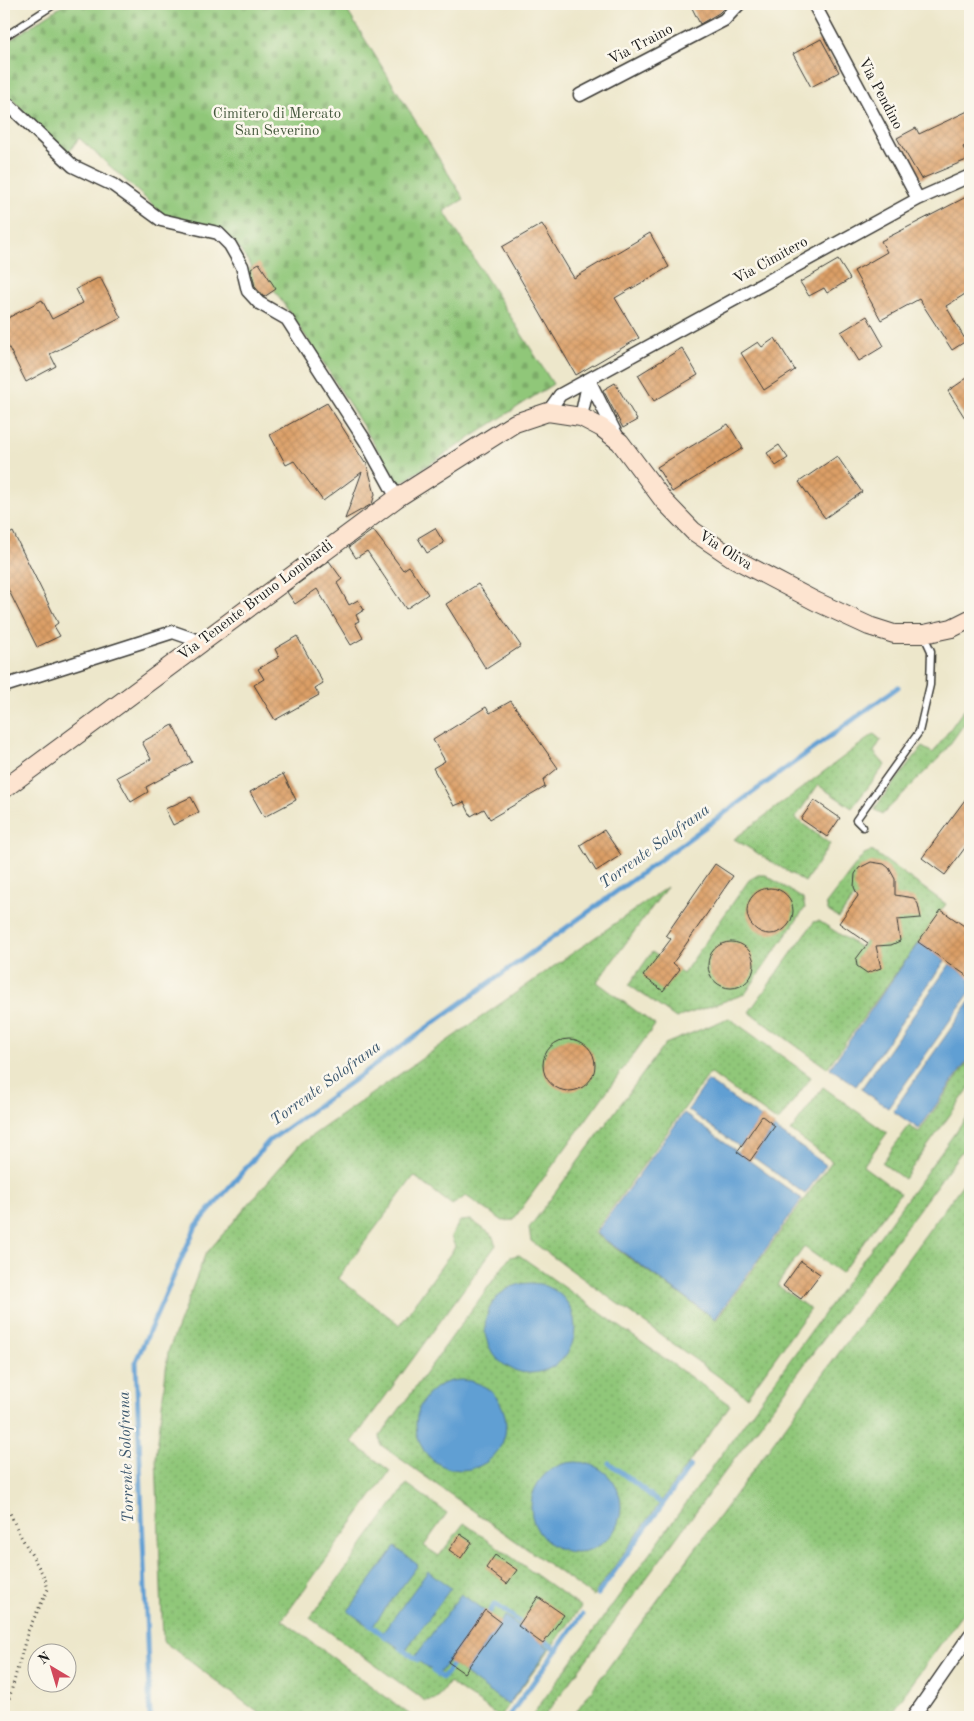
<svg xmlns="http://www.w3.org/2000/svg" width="974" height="1721" viewBox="0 0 974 1721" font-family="'Old Standard TT',serif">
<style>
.grass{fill:url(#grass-dots);stroke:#56724a}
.cemetery{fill:url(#cemetery-stones);stroke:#56724a}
.water{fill:#619fd3;stroke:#3e5e78}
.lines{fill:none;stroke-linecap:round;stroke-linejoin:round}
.stream{stroke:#619fd3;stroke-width:5}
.building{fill:url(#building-cross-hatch)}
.service-casing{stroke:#3b3a36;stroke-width:9}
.minor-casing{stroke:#3b3a36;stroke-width:15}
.secondary-casing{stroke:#3b3a36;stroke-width:20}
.path{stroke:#3b3a36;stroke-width:3;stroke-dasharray:1 4;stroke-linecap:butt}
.service{stroke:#fff;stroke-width:6}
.minor{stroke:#fff;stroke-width:12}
.secondary{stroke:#fde4d0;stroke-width:18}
.labels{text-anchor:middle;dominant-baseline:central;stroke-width:5;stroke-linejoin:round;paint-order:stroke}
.street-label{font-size:15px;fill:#1c1c1c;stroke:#fbf7ec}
.park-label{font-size:15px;fill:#45583d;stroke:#fbf7ec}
.water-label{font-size:16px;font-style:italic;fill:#3b576e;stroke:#fbf7ec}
</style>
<defs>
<pattern id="grass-dots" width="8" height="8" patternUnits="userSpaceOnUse" patternTransform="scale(1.25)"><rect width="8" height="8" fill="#90c779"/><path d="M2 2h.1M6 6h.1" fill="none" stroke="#7caa68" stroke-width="1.8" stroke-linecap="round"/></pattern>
<pattern id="cemetery-stones" width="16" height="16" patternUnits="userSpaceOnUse" patternTransform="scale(1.25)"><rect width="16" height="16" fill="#90c779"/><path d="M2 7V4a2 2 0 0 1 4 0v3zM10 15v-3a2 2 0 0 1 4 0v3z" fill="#7caa68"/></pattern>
<pattern id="building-cross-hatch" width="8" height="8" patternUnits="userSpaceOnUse" patternTransform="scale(1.25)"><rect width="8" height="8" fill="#dc9f66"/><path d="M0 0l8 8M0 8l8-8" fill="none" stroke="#bc8858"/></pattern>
</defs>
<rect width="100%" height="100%" fill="#fbf7ec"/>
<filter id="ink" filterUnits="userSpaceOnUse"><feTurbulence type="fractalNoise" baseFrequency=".02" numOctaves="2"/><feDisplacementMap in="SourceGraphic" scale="10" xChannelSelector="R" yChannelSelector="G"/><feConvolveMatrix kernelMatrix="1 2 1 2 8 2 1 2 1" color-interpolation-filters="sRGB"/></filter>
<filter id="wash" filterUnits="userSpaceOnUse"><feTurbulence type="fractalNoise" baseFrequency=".0096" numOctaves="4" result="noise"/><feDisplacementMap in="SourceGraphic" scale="20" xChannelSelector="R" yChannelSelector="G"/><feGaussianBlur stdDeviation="1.12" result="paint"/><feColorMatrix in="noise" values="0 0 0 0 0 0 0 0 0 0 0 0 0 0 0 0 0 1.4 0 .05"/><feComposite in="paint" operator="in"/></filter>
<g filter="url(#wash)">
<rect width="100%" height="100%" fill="#ede7cb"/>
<path class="grass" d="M970,701V716L942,755L883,814L875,810L877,805L922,747L933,753Z
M874,734L881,740L874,752L885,765L852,808L818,785L795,818L830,844L805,882L734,839Z
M872,851L946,904L827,1068L749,1012L814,922L819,921L861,948L881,916L853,898L839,918L828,911L826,904L864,854Z
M758,875H766L803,899L805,908L745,994L676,1018L629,985L652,952L683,974L749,880Z
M667,887L597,982L655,1025L513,1220L503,1221L466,1196L452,1205L414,1176L338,1278L400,1325L455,1247L451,1236L460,1221L471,1220L492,1235L496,1245L352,1442L390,1471L282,1620L413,1717H264L163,1641L156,1458L168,1352L205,1255L300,1144Z
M729,1018L811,1077L778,1122L710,1073L594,1233L716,1320L832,1161L791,1131L823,1087L887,1133L863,1166L900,1193L841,1273L804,1247L777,1285L810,1309L747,1397L531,1241L529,1228L665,1044Z
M970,1059V1087L904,1179L882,1163L909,1126L919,1132Z
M970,1112V1140L544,1717H531Z
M970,1174V1603L888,1717H572Z
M519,1255L730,1405L593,1596L381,1445L380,1436L510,1257Z
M407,1484L447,1513L424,1546L439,1556L464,1523L581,1607L500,1717L449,1682L437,1699L425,1701L310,1618Z"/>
<path class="cemetery" d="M65,4H343L464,199L444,211L553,384L399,484L318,354L274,290L262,298L245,272L252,267L237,245L166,217L79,138L66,156L13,100H4V44Z"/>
<path class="water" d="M919,942L945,961L856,1086L830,1068Z
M950,964L970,978V992L888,1108L861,1089Z
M970,1001V1057L919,1129L893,1111Z
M708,1081L761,1118L740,1147L688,1110Z
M684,1113L802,1199L715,1319L596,1233Z
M774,1128L826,1165L805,1194L753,1157Z
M485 1328a45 45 0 1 1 90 0a45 45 0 1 1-90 0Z
M416 1425a45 45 0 1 1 90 0a45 45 0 1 1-90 0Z
M531 1507a45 45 0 1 1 90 0a45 45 0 1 1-90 0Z
M395,1547L418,1565L371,1628L348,1611Z
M428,1571L451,1588L404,1652L381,1635Z
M461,1594L485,1611L438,1675L414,1658Z
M505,1616L549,1648L508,1705L464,1673Z"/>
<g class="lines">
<path class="stream" d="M609,1463L662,1504
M598,1594L690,1466
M485,1618L495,1604L525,1626
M369,1624L386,1637
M540,1637L557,1650
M401,1648L418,1660
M433,1671L443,1678L456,1659
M150,1717L136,1361L196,1226L269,1141L591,910L898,687
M508,1717L582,1615"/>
</g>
<g id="blocks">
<path class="building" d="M690,4H728L719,13L700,24Z
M821,39L839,72L811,87L793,54Z
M970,110V143L963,147L969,159L921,179L897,138L916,128L919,134Z
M970,195V291L946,306L966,341L952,350L919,299L881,320L854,271L887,252L881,241Z
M542,224L574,278L650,233L669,267L615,298L639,338L576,375L502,247Z
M838,260L850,279L827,293L824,288L809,296L800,282Z
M259,263L276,289L264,297L255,287L251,268Z
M100,277L121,318L50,354L56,366L26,382L4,338V320L42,300L52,319L83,303L76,289Z
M867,316L884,346L859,361L841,332Z
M775,338L795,370L764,390L741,353L758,342L762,347Z
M682,348L698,375L654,401L638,375Z
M970,376V426L948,391Z
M615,383L637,420L623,428L603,390Z
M327,403L365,463L366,461L375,494L372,504L345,519L362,472L323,501L294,461L286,465L270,435Z
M728,424L743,448L672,492L657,467Z
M779,445L788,458L776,466L767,453Z
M837,456L862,492L825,518L799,482Z
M435,528L444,543L427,553L418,538Z
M373,530L403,570L409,566L428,594L406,609L367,551L356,558L349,547Z
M13,532L58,623L54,626L60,636L37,647L4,581V537Z
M329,561L342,579L337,583L349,605L358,600L364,610L356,615L359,621L355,623L363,638L351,645L317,589L295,604L287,592Z
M478,584L521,646L486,669L446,604Z
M297,636L323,683L315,688L319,695L275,720L254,685L264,679L258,669L279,657L275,649Z
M511,701L558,768L543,780L545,787L490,819L484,809L471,816L464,802L454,806L433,768L445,761L433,740L486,707L490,713Z
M173,725L192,762L146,787L148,792L131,802L117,777L151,759L142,742Z
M283,774L296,800L264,817L250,792Z
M970,793V841L945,875L922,858Z
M191,797L199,812L173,825L165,809Z
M814,800L840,818L827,837L801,819Z
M604,830L621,855L596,871L580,845Z
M871,862L884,864L889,868L895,879V895L914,898L918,904L921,918L897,920L900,941L891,945L876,946L881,968L867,973L857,966L856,959L868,943L839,923L858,896L854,887L855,874L859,868Z
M715,864L733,876L673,963L680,969L663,991L643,976L671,939L666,935Z
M747 911a23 23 0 1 1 46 0a23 23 0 1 1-46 0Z
M941,910L970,930V978L918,942Z
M708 965a23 23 0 1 1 46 0a23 23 0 1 1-46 0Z
M543 1065a26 26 0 1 1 52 0a26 26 0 1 1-52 0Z
M762,1116L775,1126L750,1161L737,1152Z
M801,1261L820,1274L801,1299L783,1286Z
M460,1534L472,1542L461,1558L449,1550Z
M495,1555L517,1570L507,1584L486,1568Z
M538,1597L564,1615L543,1644L518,1626Z
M485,1610L501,1622L464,1673L448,1662Z"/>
</g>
</g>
<g filter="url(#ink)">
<use href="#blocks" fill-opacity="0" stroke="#3b3a36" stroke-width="1"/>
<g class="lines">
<defs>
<path id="service" d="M4,37L55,4
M863,827L856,820L919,732L930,685L931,651L924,636"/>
<path id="minor" d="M814,4L918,199
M580,95L724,20L739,4
M4,105H9L73,166L113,185L161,220L218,233L230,245L242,266L248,291L259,303L287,319L366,442L397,498
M589,380L618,438
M548,412L560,395L918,199L970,176
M581,417L589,380
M4,686L173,632L202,642
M913,1717L970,1635"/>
<path id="secondary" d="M4,789L397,498L515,423L548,412L581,417L602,428L620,442L664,501L693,531L733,558L815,601L869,626L894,634H924L952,628L970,619"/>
</defs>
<use href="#service" class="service-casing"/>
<use href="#minor" class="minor-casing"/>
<use href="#secondary" class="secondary-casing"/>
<path class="path" d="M4,1500L19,1533L45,1578L48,1589L28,1631L4,1717"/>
<use href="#service" class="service"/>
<use href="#minor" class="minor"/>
<use href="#secondary" class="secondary"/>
</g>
</g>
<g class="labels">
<g class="street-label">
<text transform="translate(641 45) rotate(-28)">Via Traino</text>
<text transform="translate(880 94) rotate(62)">Via Pendino</text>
<text transform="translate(771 261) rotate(-29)">Via Cimitero</text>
<text transform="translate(725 551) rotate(32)">Via Oliva</text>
<text transform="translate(256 601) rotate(-37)">Via Tenente Bruno Lombardi</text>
</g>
<g class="park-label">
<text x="277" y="114">Cimitero di Mercato<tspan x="277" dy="17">San Severino</tspan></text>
</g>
<g class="water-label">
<text transform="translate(655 847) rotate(-36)">Torrente Solofrana</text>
<text transform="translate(326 1084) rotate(-36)">Torrente Solofrana</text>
<text transform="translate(127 1457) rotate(-92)">Torrente Solofrana</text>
</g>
</g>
<rect width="974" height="1721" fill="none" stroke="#fbf7ec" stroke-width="20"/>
<g transform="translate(52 1668) rotate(322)"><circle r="24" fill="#fbf7ec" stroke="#a29f99"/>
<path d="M0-4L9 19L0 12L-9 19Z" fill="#d1495b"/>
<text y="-8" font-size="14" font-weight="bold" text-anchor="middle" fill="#1c1c1c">N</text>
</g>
</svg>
